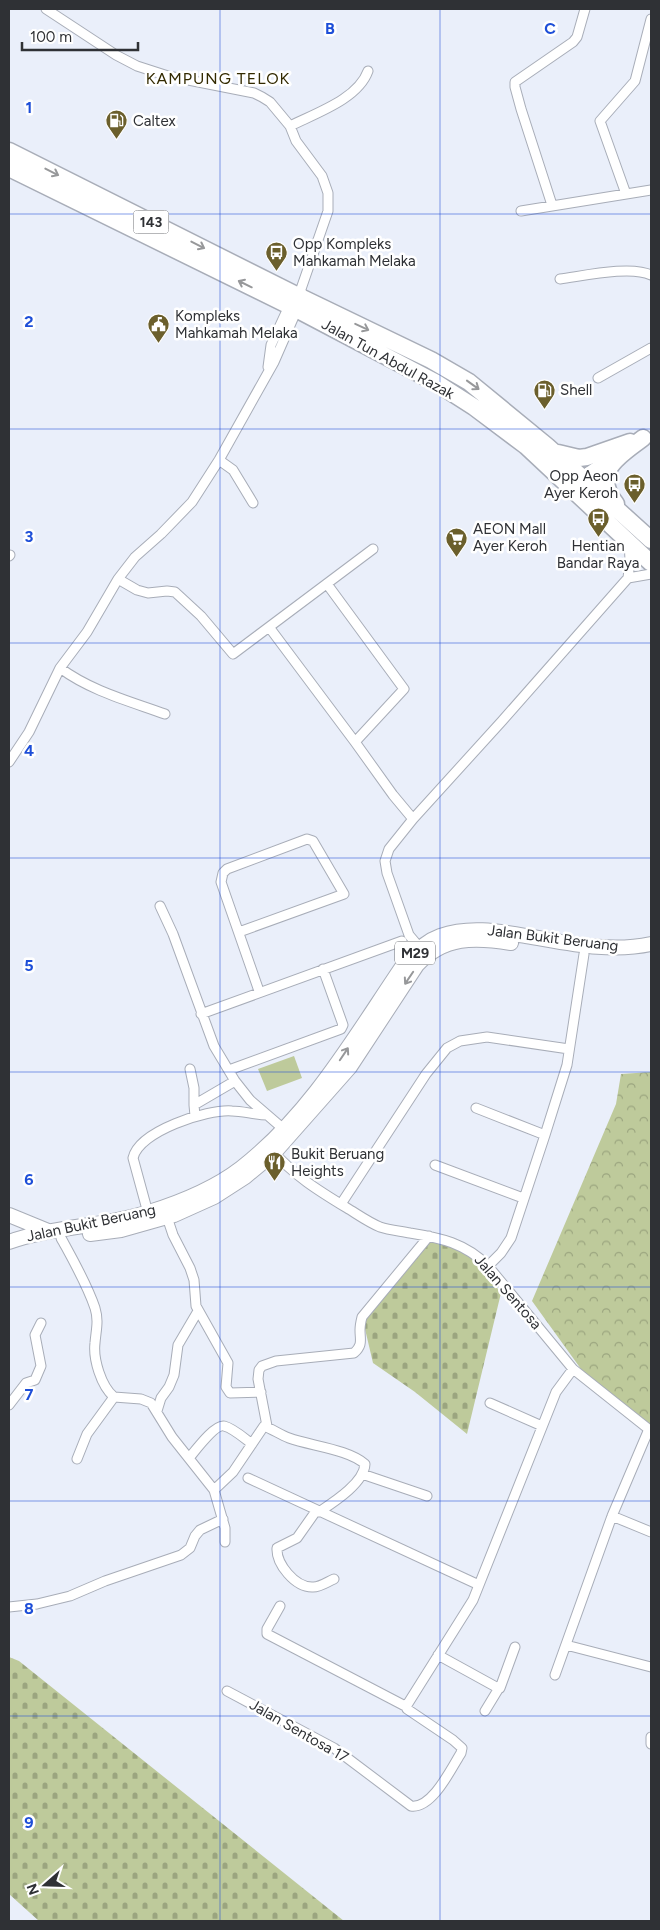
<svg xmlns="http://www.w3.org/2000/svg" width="660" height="1930" viewBox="0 0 660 1930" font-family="Figtree,sans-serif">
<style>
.forest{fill:url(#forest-crowns)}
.cemetery{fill:url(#cemetery-stones)}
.green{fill:#beca9b}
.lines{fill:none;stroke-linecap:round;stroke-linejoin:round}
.street-casing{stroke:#a8adb8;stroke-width:11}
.secondary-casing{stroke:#a8adb8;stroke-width:15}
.primary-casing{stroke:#a8adb8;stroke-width:16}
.highway-casing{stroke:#a8adb8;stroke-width:19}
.street{stroke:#fff;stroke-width:9}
.secondary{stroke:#fff;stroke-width:12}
.primary{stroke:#fff;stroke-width:14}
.highway{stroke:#fff;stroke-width:16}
.oneway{stroke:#97989a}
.grid{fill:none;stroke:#1d4ed8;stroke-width:1;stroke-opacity:0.55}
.labels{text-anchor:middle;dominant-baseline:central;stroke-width:5;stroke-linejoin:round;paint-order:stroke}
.shield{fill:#fff;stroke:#6d6f72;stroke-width:1}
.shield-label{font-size:14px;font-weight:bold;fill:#2f3135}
.poi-label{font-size:15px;fill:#2f3135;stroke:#fff;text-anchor:start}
.street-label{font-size:15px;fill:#2f3135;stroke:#fff}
.neighbourhood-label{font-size:16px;letter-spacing:1px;fill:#332a00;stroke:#fff}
.grid-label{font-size:16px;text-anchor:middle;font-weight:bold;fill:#1d4ed8;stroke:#fff;stroke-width:5;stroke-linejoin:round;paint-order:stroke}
</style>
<defs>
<pattern id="forest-crowns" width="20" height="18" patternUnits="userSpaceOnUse" patternTransform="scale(1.25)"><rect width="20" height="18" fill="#beca9b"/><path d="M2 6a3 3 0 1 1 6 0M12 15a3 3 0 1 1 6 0" fill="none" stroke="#9ba57f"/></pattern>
<pattern id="cemetery-stones" width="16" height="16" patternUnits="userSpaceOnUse" patternTransform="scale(1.25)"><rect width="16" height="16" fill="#beca9b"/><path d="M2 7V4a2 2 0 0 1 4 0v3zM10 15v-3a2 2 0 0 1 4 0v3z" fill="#9ba57f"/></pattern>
</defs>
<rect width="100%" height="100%" fill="#eaeffa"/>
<path class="forest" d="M651,1072V1426L586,1376L532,1301L616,1104L621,1074Z"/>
<path class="cemetery" d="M429,1241L456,1245L474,1258L501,1293L467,1434L415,1392L373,1363L365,1329V1320Z
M9,1657L19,1661L344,1921H39L9,1894Z"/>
<path class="green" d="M294,1056L302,1078L267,1091L258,1069Z"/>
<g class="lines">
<defs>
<path id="street" d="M290,126C316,113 358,99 368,71
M626,194L600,121L635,81L651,19
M552,205L521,109L515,87V82L573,42L577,37L585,9
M521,211L651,190
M560,279C583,276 631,265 651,275
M268,367L271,345L290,304
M598,378L651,348
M219,460L233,470L253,503
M9,556L10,555
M628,578L651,574
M118,579L137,590L148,593L167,591L175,592L201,616L233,654L373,549
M327,584L404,689L355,742
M269,627L355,742L393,795L413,819
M60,668C91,691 129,701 165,714
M9,762L29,732L60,668L87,632L118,579L135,557L161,534L192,502L219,460L274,362L302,298L301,289L328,211V193L322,176L296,141L290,126L270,102L262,97L254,93L168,76L137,66L116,55L46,9
M160,906L173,934L214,1046L235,1081L250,1100L287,1132
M239,932L344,894L313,841L307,839L227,869L223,873L221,882L259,991
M420,948L409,935L387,873L385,861L389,849L413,819L502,721L628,578L630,560L629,542
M201,1014L402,941
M190,1069L194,1088V1105
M229,1070L341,1029L343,1025L323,969
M476,1108L545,1135
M195,1116L194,1105L235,1081
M272,1150C293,1175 319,1191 347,1208C357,1214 368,1222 380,1227C389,1230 400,1231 410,1233C441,1238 465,1243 488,1266L573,1369L651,1431
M435,1165L523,1198
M341,1204L426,1074L447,1048L460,1041L487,1037L569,1049
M148,1213L133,1158C139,1131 207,1109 232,1111C243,1111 255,1115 267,1115
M167,1217L173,1235L190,1268L194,1280L196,1306L228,1363L226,1387L230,1393L261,1392
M61,1238C73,1260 87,1284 95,1308C99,1321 96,1330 95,1343C93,1359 101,1386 114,1397L141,1399L151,1403L172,1437L214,1490
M488,1266L501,1253L511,1238L545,1135L567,1065L584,954
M490,1403L542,1426
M9,1405L26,1383L35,1380L41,1366L35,1335L41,1323
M157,1411L161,1398L169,1387L174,1375L178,1345L198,1311
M267,1426L258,1379L259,1370L262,1366L276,1361L354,1353C363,1345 360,1340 360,1330C360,1326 361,1321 362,1317L429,1236
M189,1458C195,1451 215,1424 224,1426C233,1428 244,1438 252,1444
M77,1459L87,1434L114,1397
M362,1474L427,1496
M248,1478L479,1585
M316,1511L297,1538L277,1548C276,1564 295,1587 312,1587C319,1588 327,1582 334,1579
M612,1516L651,1532
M225,1542V1528L214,1490L233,1472L264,1426C272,1429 281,1435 289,1438C311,1446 348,1449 365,1464C364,1483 334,1502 319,1512
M280,1606L267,1629V1634L407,1707
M9,1607L37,1604L70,1596L105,1581L181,1555L190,1548L195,1536L200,1530L223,1519
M566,1645L651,1667
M438,1655L498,1688H500L515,1647
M555,1675L612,1516L649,1429
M227,1691L334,1748L411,1806C432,1809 451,1769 461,1753L462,1748L453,1740L407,1709V1705L473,1600L556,1392L573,1369
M485,1711L499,1688
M651,1737V1744"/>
<path id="secondary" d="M576,482L617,454"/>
<path id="primary" d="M9,1215L48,1231
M90,1234L121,1230L174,1215L214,1197L245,1177L274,1153L350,1067L417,965C444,936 475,937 511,943
M9,1242C54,1226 103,1227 149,1212C181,1202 215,1188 241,1168C312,1113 356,1034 406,961C416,952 426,941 440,936C469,926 497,931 526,936C568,943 609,953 651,944"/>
<path id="highway" d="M9,151L294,294L431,360L469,382L547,446L651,540
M9,168L298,310L435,382L474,407L526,446L651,563
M558,453L579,458L587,457L630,442
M616,504C590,471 620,456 643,438"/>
</defs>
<use href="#street" class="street-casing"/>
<use href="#secondary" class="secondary-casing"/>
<use href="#primary" class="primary-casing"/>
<use href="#highway" class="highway-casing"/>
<use href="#street" class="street"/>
<use href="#secondary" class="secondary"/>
<use href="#primary" class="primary"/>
<use href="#highway" class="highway"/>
</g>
<defs><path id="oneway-shaft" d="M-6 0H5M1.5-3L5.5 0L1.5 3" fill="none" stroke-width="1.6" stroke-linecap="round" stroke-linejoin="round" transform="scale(1.25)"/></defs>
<g class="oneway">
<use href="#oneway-shaft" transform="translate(52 172) rotate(27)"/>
<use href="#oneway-shaft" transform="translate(198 245) rotate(27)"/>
<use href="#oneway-shaft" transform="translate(245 284) rotate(-154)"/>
<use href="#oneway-shaft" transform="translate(362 327) rotate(25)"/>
<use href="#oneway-shaft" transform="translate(473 385) rotate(36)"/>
<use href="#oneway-shaft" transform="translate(409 978) rotate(124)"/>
<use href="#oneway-shaft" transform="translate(344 1054) rotate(-56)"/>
</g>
<path class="grid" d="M220,9V1921M440,9V1921M9,214H651M9,429H651M9,643H651M9,858H651M9,1072H651M9,1287H651M9,1501H651M9,1716H651"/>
<defs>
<symbol id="fuel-pin" viewBox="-11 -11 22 30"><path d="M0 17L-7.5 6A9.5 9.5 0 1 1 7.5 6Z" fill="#6b5f2c" stroke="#fff"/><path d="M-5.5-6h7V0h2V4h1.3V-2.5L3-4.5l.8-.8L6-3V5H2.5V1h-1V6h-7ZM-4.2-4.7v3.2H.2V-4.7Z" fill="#fff"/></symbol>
<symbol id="bus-pin" viewBox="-11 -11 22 30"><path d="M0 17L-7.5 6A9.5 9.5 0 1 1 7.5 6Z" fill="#6b5f2c" stroke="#fff"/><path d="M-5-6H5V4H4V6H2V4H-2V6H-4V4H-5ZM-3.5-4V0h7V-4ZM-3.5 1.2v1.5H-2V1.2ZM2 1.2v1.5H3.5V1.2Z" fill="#fff"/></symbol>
<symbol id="civic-pin" viewBox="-11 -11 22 30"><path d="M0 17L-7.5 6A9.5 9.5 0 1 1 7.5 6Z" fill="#6b5f2c" stroke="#fff"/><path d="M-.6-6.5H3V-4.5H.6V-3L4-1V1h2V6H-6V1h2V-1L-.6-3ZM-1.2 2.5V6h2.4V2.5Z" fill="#fff"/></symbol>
<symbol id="supermarket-pin" viewBox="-11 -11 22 30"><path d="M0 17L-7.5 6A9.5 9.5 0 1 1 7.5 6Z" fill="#6b5f2c" stroke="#fff"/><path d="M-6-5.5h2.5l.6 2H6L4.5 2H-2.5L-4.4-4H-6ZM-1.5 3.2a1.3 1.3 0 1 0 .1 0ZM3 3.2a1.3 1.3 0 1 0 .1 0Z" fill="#fff"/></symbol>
<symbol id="restaurant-pin" viewBox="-11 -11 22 30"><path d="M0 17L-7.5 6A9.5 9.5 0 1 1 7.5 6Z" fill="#6b5f2c" stroke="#fff"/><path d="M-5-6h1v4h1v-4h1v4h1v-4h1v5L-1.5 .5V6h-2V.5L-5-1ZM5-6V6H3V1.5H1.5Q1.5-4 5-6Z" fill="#fff"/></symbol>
</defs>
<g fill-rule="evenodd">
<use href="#fuel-pin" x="104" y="108" width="25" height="34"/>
<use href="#bus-pin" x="264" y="240" width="25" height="34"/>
<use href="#civic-pin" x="146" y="312" width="25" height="34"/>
<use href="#fuel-pin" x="532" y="378" width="25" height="34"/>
<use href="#bus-pin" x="622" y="472" width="25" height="34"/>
<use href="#bus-pin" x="586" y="506" width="25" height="34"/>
<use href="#supermarket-pin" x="444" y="526" width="25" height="34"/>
<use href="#restaurant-pin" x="262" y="1150" width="25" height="34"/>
</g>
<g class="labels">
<g class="shield">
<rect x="133.5" y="210.5" width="35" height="23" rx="4"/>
<rect x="395" y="941.5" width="40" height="23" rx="4"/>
</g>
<g class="shield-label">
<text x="151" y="222">143</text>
<text x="415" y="953">M29</text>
</g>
<g class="poi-label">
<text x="133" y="121">Caltex</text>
<text x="293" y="244">Opp Kompleks<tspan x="293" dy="17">Mahkamah Melaka</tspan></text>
<text x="175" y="316">Kompleks<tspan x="175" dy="17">Mahkamah Melaka</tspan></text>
<text x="560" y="390">Shell</text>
<text x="618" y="476" text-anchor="end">Opp Aeon<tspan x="618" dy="17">Ayer Keroh</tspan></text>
<text x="473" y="529">AEON Mall<tspan x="473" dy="17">Ayer Keroh</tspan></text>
<text x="598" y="546" text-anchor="middle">Hentian<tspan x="598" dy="17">Bandar Raya</tspan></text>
<text x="291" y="1154">Bukit Beruang<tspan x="291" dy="17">Heights</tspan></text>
</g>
<g class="street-label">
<text transform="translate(388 359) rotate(29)">Jalan Tun Abdul Razak</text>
<text transform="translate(553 938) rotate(7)">Jalan Bukit Beruang</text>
<text transform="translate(91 1223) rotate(-12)">Jalan Bukit Beruang</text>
<text transform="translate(508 1292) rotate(49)">Jalan Sentosa</text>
<text transform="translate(299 1731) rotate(30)">Jalan Sentosa 17</text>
</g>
<g class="neighbourhood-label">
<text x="218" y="78">KAMPUNG TELOK</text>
</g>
</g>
<g class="grid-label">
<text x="330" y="34">B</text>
<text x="550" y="34">C</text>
<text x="29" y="113">1</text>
<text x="29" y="327">2</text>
<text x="29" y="542">3</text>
<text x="29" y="756">4</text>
<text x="29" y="971">5</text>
<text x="29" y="1185">6</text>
<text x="29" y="1400">7</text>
<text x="29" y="1614">8</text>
<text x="29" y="1828">9</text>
</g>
<rect width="660" height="1930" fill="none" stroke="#2f3135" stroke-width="20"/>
<g transform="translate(45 1885) rotate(250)" stroke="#ffffff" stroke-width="4" paint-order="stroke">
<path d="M0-4L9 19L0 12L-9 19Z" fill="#2f3135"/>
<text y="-8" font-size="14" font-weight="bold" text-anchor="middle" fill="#2f3135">N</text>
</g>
<path d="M22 42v8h116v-8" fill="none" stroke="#2f3135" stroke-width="2.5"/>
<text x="30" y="42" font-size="15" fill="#2f3135" stroke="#ffffff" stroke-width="4" paint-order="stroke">100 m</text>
</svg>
